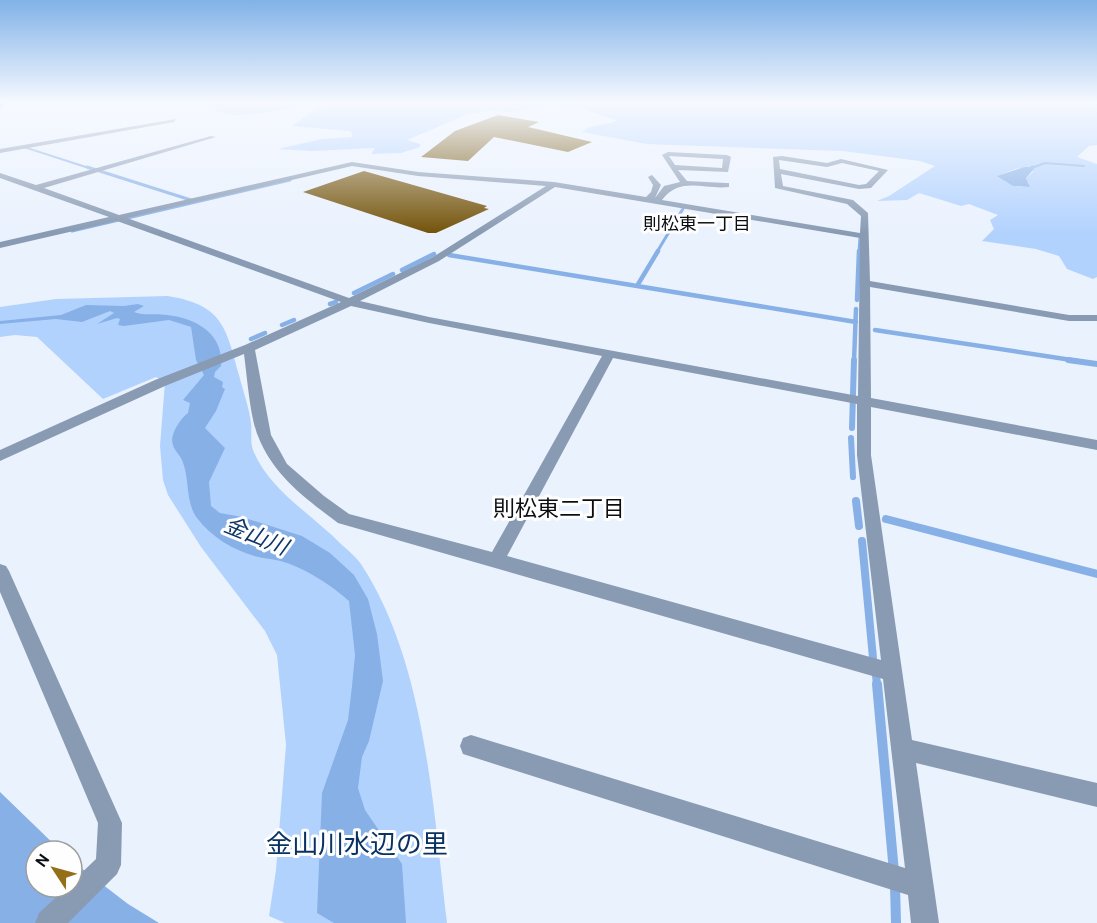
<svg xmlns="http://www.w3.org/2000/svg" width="1097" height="923" viewBox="0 0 1097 923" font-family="Cabin,'Noto Sans JP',sans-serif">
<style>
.green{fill:#b2d2fe;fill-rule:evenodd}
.water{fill:#87b0e7}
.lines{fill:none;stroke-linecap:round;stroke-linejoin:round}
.stream-far5{stroke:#87b0e7;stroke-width:2}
.stream-far4{stroke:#87b0e7;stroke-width:3}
.stream-far3{stroke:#87b0e7;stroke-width:4.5}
.stream-far2{stroke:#87b0e7;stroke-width:6}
.stream-far1{stroke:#87b0e7;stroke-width:8}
.stream{stroke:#87b0e7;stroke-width:10}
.building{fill:#74540b}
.minor{fill:#899bb3;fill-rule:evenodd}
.trunk{fill:#244672;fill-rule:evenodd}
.labels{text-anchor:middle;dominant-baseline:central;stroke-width:6;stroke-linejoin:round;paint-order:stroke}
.far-neighbourhood-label{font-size:18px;fill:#0a0d11;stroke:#fefefe}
.neighbourhood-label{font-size:22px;fill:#0a0d11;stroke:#fefefe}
.water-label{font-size:22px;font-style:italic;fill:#0e3567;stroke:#fefefe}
.near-park-label{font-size:26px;fill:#093162;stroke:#fefefe}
</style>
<rect width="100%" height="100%" fill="#eaf2fe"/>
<path class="green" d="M207,103H302C283,111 242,119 222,113C216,111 210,108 204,105Z
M336,103H1097V145L1089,146L1077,157L1097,164V277L1093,279L1067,269L1059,256L1036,249L982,241L994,229L990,220L998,215L969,204L961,206L919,193L907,200L877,201L889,196L935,166L920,161L842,151L647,144L582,132C591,123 606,127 616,120L580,108L551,104L512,112L488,111L468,114L407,140L420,144V147L401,153L371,154L375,148L311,151L278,149L322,139L353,137L351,131L292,126L319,107ZM1032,166L1033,172L1026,178L1030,187H1018L998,176L1015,169Z
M168,296C222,305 226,326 239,375C243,391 249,407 251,423C252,432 250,442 253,450C269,490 313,515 342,545C349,551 356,557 361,564C426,663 433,809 447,923H285L269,916L276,870L286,745L277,655L265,631L201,547L168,495L163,480L160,446L165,382L156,377L103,399L37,337L15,335L0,337V307L56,299Z"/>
<path class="water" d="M1024,167H1033L1034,169L1026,178L1030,187L1013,186L997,176Z
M138,304L144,306L134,312C145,316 155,313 167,315C195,318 224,333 221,366L215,372L214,377L223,382L222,387L225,389L216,411L205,428L225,448L209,482L211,506L220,513L242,517L302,536L330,553L354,575L368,599L377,634L383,681L369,741L362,757L358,788L365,810L402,864L406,923H334L317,913L322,793L348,720L352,686L355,655L349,601C331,585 312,573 290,564C280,560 269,559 258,557C235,551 212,538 197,518C185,502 190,478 182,460C180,455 174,450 173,445C169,435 181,418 188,413L190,403L183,400L204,375L196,360L191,327L169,320L124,326L118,325L120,319L117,318L97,324L114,313L110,311L82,322L56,319L0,324V321L61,315L86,305L124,306Z
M0,792L61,851H36V887H72V861L128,904L159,923H0Z"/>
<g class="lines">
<path class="stream-far5" d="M24,147L92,169
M1029,169L1045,163L1084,166"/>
<path class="stream-far4" d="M87,167L194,201
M1025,170L1033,167
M72,231L290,180
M657,252L684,207
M859,252L860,237"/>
<path class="stream-far3" d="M449,255L856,322
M402,270L434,254
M637,286L658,251
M354,293L393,274
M857,300L859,251
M330,304L336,302
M282,325L294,320
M875,330L1078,361
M251,339L265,333
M854,361L856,309"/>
<path class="stream-far2" d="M1068,360L1097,364
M852,428L854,360
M851,438L853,477"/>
<path class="stream-far1" d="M856,501L859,526
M886,519L1097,574
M862,541L873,658
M876,675L877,686"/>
<path class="stream" d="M877,684L894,872
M895,885L896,923"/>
</g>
<path class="building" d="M498,115L539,122L528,127L592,142L568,152L494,137L468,161L421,157L455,131Z
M364,171L487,206L484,208L489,209L436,233H428L303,192Z"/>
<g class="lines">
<path class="minor" d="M176,119L174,122L0,153V149Z
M211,136L216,137L44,188L119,215L352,162L418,172L554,182L646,197L651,192L653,185L648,177L652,175L661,185L655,198L664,186L680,182L662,155L668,152L727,155L731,157L728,172L678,170L687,181L726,183H729V187C704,190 680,176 662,200L860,233L861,216L847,204L775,188L773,157L782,156L827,163L841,159L888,170L871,188L859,189L781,174L783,186L853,200L868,213L870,281L1069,315H1097V321H1069L870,287L871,398L1097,440V450L871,407V455L912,740L1097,783V807L916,763L939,923H911L908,895L463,754L460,746L463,738L471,735L905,868L883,679L338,523C306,499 273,475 258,436C250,417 247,376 244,354L165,386L0,461V450L155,380L245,345L341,302L117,221L0,248V242L109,217L0,178V173L36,185ZM669,156L723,159L722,168L675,165ZM779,160L827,167L842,163L879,171L866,184L859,185L780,169ZM352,166L418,176L546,186L433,257L349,298L127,218ZM555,187L860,238L858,396L429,317L360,301L439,261ZM351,306L429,323L602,356L492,552L349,514L324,496L287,464L271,435L255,350ZM613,358L857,404V455L881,660L507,556Z
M0,564L6,566L9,571L122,823L121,865L117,874L68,923H35L39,913L67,887H72V882L96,859L98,823L0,592Z"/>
<path class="trunk" d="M0,103H6L0,108Z"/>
</g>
<linearGradient id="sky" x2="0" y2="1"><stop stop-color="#81b2e8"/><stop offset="0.44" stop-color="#f6f9ff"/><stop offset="1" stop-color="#f6f9ff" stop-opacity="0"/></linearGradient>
<rect width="1097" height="233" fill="url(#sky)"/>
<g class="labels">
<g class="far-neighbourhood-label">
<text x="697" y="224">則松東一丁目</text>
</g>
<g class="neighbourhood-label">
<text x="559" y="508">則松東二丁目</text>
</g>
<g class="water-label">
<text transform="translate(256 536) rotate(22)">金山川</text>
</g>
<g class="near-park-label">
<text x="357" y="844">金山川水辺の里</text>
</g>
</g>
<g transform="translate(54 869) rotate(306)"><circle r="28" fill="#fefefe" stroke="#9c9e9f" stroke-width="1.5"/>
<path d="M0-4.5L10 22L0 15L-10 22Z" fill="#956e18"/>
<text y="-9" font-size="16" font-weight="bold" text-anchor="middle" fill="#0a0d11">N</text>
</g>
</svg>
